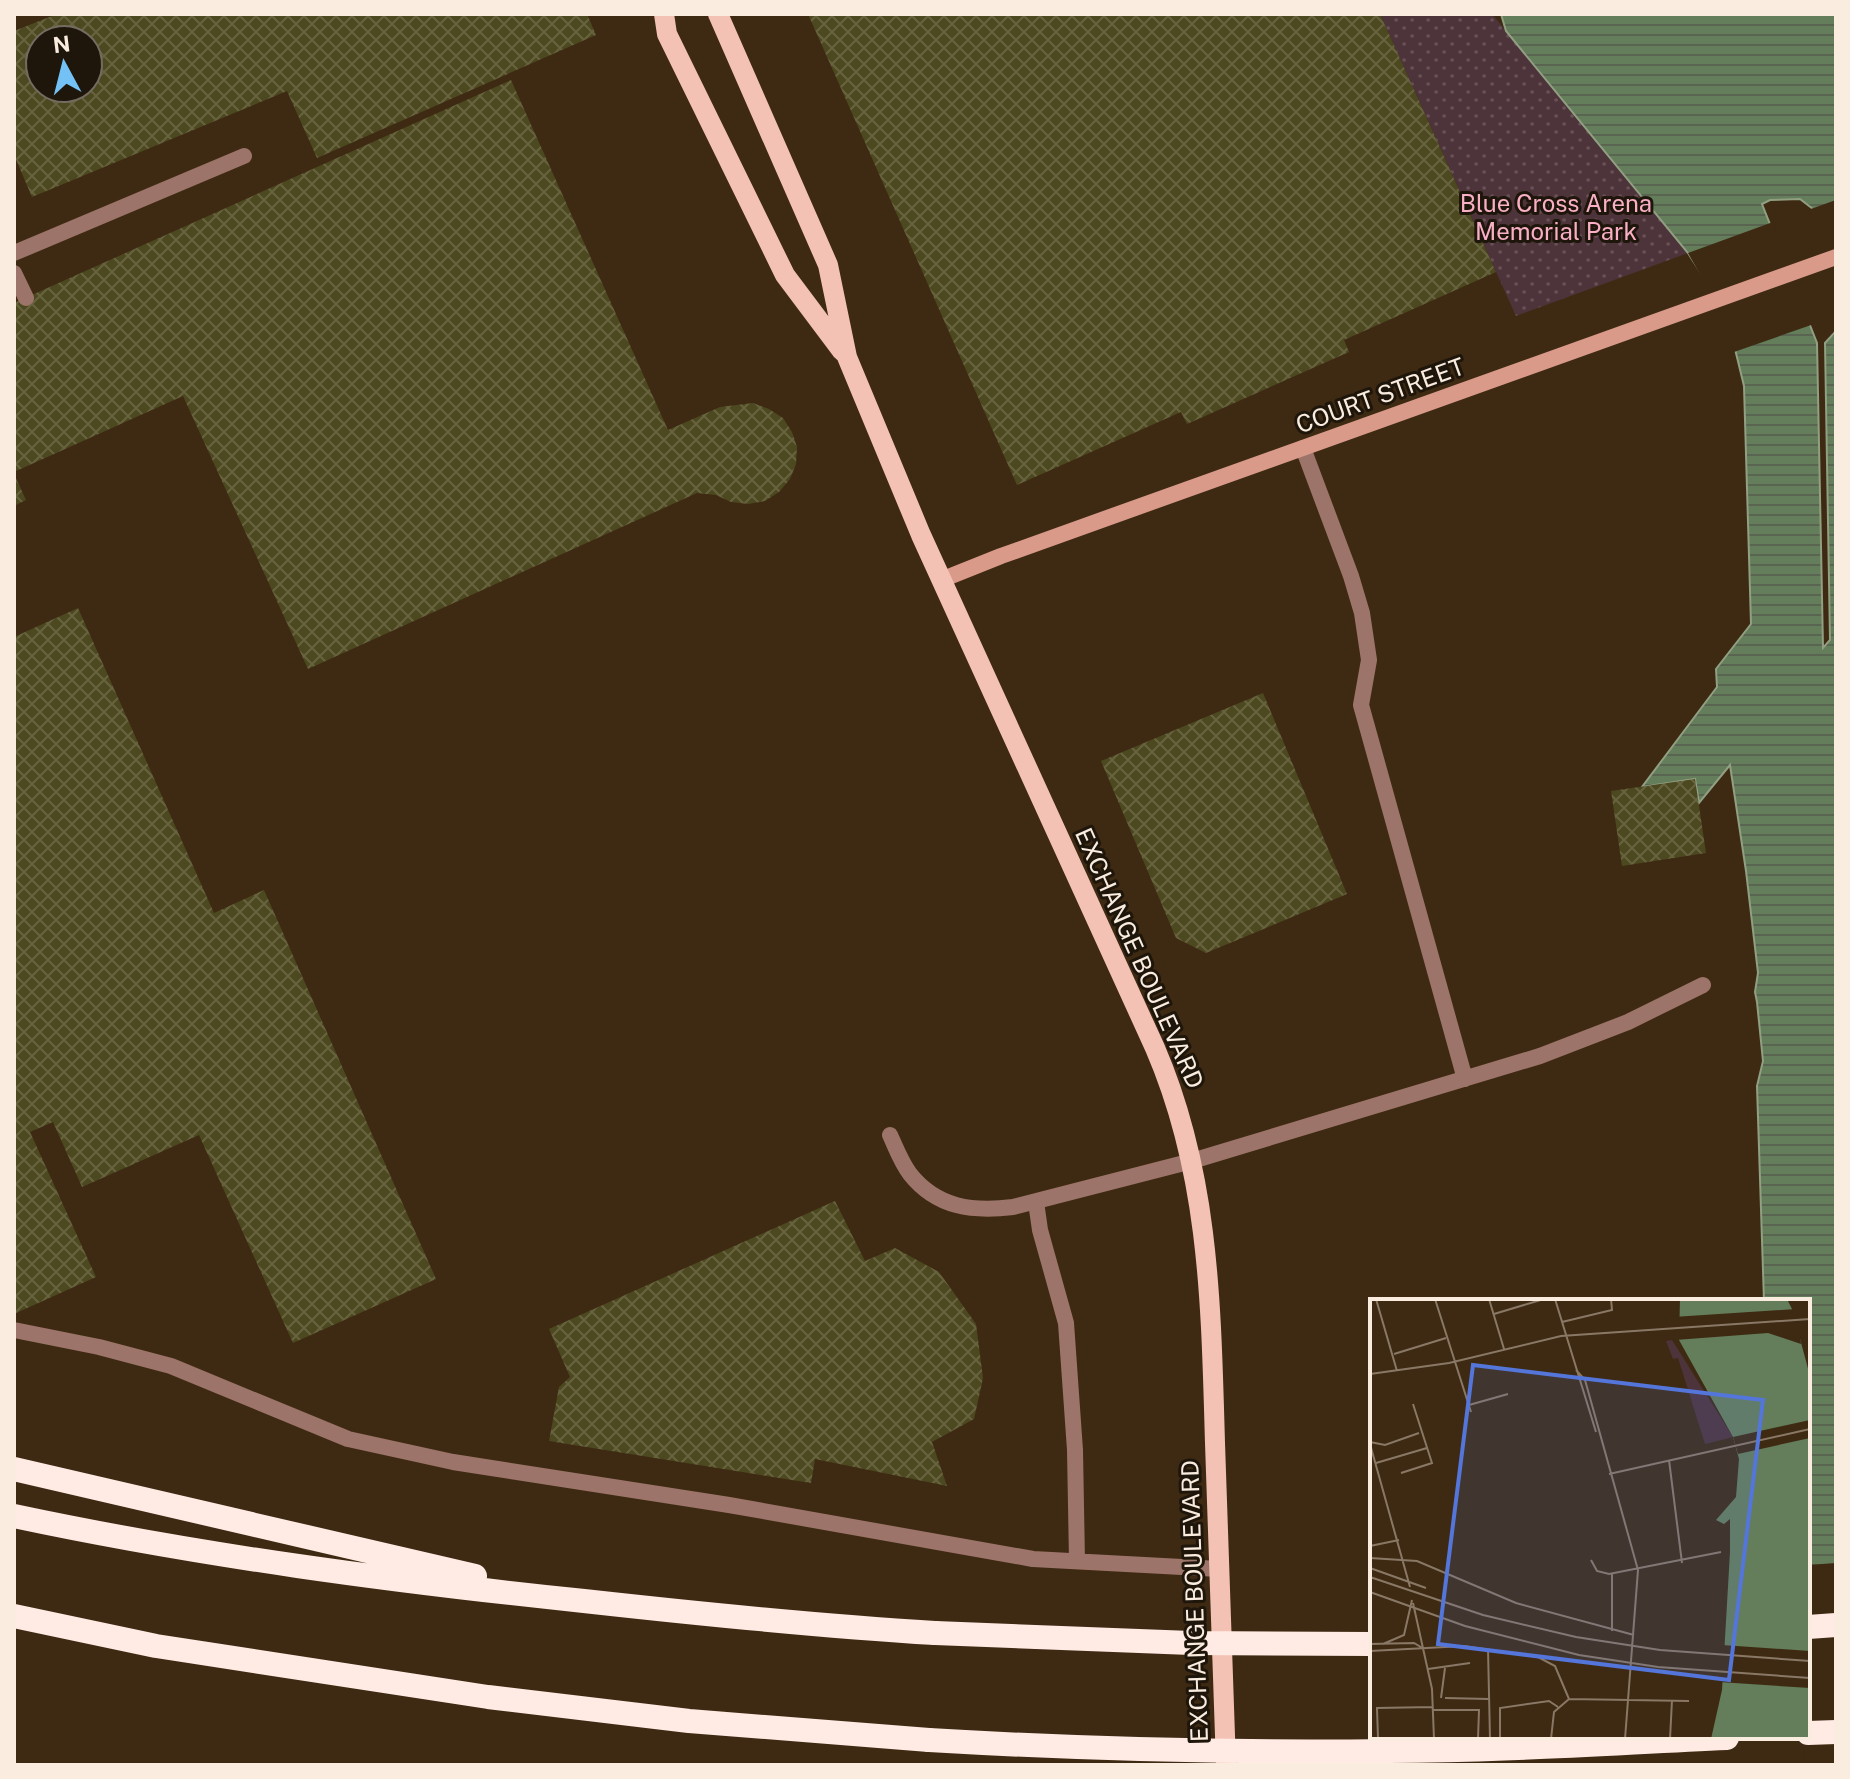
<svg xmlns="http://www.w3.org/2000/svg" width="1850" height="1779" viewBox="0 0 1850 1779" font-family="'Public Sans',sans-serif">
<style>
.park{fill:url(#park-dots)}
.water{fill:url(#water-rules);stroke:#919f82;stroke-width:2}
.pier{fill:#3e2a13}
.building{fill:url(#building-cross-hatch);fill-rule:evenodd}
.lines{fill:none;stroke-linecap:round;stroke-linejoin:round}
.lane{stroke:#9c7469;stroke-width:16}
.street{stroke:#9c7469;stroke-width:16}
.secondary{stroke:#da9a8a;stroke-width:16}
.primary{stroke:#f4c2b5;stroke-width:20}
.highway{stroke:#ffeae4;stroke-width:24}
.highway-bridge{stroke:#ffeae4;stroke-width:24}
.labels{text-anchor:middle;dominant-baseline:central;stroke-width:6;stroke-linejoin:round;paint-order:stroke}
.park-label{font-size:24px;fill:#f9afc5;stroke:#1e150b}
.street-label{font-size:24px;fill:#faeddf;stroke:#1e150b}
.inset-road{fill:none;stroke:#897865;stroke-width:2}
.view{fill:#5476da;fill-opacity:0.15;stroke:#5476da;stroke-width:4}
.inset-edge{fill:none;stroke:#faeddf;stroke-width:4}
</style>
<defs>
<pattern id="park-dots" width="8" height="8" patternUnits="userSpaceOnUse" patternTransform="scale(2)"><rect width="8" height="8" fill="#4d333a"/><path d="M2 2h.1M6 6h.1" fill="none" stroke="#685156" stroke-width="1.8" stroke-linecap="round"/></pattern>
<pattern id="water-rules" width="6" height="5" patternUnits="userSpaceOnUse" patternTransform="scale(2)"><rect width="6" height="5" fill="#647d5a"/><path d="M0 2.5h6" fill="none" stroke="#596550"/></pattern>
<pattern id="building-cross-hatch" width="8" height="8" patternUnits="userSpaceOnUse" patternTransform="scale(2)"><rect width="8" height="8" fill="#4c481f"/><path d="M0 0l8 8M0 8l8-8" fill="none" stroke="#67633f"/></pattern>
</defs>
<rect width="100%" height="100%" fill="#3e2a13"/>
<path class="park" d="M1380,14H1492L1688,253L1516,316Z"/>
<path class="water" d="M1501,14H1836V275L1813,209L1800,199L1770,200L1762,204L1817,343L1823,648L1830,640L1825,343L1836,331V1765L1808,1737V1301H1764L1757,1086L1763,1061L1757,1002L1755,992L1758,973L1746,871L1730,765L1699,803L1695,779L1642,787L1717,687L1716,669L1751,624L1744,386L1726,312L1688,253L1506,31Z"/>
<path class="pier" d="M1836,200V279L1832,277L1808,210Z
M1773,222L1814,324L1734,352L1722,313L1688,253Z
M1836,1563V1765H1805L1802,1737H1808V1565Z"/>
<path class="building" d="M57,14H587L596,35L317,158L287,91L32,197L14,155V31ZM40,40H88V88H40Z
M808,14H1380L1496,272L1344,340L1349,352L1187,424L1181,412L1017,485Z
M511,80L668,430L720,407L753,403L769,409L783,418L792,432L797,447L796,464L790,479L779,492L765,501L748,504L731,502L716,495L697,493L308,669L183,396L14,472V303Z
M14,474L26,500L14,506Z
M78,608L214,913L264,890L436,1279L293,1343L199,1135L82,1187L53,1122L30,1132L96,1277L14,1314V637Z
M1263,693L1347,894L1206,953L1176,938L1101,761Z
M1695,779L1706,853L1622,866L1611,791Z
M835,1201L865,1261L895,1248L939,1272L976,1324L983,1378L974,1419L932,1442L947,1486L815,1459L811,1483L549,1441L559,1387L570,1377L549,1329Z"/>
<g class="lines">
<path class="lane" d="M14,253L244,156
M1303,448L1351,576L1362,613L1369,660L1361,705L1465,1079
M1192,1161L1540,1056L1628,1022L1703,985
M1036,1202L1040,1230L1066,1323L1075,1450L1077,1561
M14,1330L99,1347L171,1366L348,1439L453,1462L729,1505L1033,1559L1219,1569"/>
<path class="street" d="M14,273L26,298
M890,1135C896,1148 901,1162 910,1174C937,1208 973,1212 1013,1207L1192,1161"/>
<path class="secondary" d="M941,580L1001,556L1836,257"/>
<path class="primary" d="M664,14L667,34L785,275L842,351
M718,14L828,265L847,357L921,535L1155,1048C1210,1175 1211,1307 1215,1443C1219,1550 1222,1658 1226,1765"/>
<path class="highway" d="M14,1469L475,1576
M14,1516C202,1556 393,1581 584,1601C701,1614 817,1626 935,1633
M14,1616L156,1646L488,1697L689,1721L929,1740
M1808,1627L1836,1625
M1808,1733L1836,1732"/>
<path class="highway-bridge" d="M935,1633L1191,1643L1372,1644
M929,1740C1082,1749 1235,1753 1389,1751C1501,1751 1614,1743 1727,1738"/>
</g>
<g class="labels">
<g class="park-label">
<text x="1556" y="203">Blue Cross Arena<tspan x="1556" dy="28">Memorial Park</tspan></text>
</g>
<g class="street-label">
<text transform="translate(1380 395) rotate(-20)">COURT STREET</text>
<text transform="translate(1140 958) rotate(66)">EXCHANGE BOULEVARD</text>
<text transform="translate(1194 1601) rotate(-92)">EXCHANGE BOULEVARD</text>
</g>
</g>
<g transform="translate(1370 1299)">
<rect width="440" height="440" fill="#3e2a13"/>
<path d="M302,41L363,138L335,145L308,59L303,60L296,42Z" fill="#4d333a"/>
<path d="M310,0H417L422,10L440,77V440H341L352,391L360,253V220L354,225L346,221L366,198L369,160L363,138L309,41Z" fill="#647d5a"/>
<path d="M426,10L431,45L398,34L305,41L303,18ZM440,121V139L368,155L363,138ZM352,346L440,352V389L349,383Z" fill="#3e2a13"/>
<path class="inset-road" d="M6,0L27,72M65,0L101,113M119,0L134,50M185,0L226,133M124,15L174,0M192,23L242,11L241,0M24,55L76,39M206,71L215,81L268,271L255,440M0,75L79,64L191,37L440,20M99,106L138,95M0,143L15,146L49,134M0,145L40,288M299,161L312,264M6,164L57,149M31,174L62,164L43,105M239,175L440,130M0,247L29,241M0,259L47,262L146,304L264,336M221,261L227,272L239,275L351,253M0,269L56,289M0,278L113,316L206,338L290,351L440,362M0,293L95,327L209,356L288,368L440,379M43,304L62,390L64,440M242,332V275M0,345L44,344L54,350M13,345L34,336L42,301M118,350L120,440M0,352L94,347L168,358L185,367L199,400M58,370L100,364M71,399L75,369M75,399L119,400M63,411H109L108,440M8,439L7,409L63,408M130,440V409L179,402L188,408M181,440L184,413L199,400L319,402M300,440L302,401"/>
<path class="view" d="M103,66L393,101L359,381L68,345Z"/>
<rect width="440" height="440" class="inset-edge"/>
</g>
<rect width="1850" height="1779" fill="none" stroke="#faeddf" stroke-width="32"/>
<g transform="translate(64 64) rotate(353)"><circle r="38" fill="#1e150b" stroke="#766b60" stroke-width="2"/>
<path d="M0-6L14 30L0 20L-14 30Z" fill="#73c1f5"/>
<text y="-12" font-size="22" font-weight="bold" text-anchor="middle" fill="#faeddf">N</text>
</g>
</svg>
